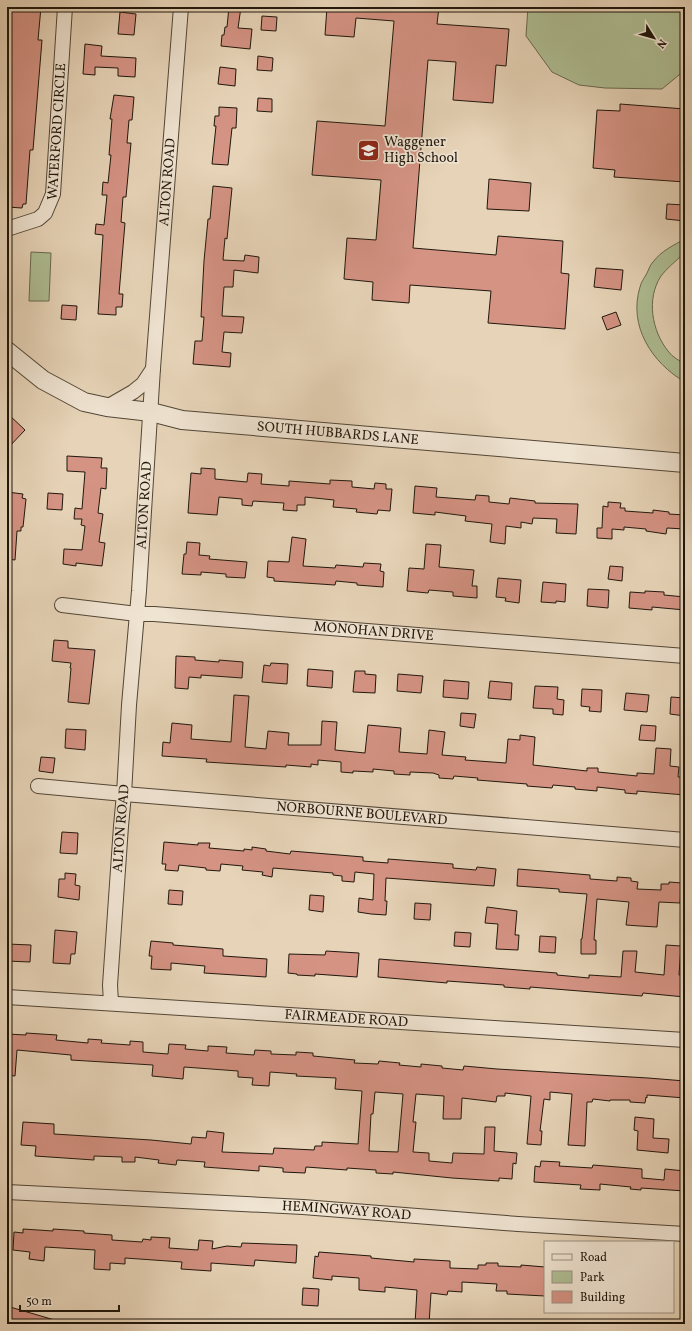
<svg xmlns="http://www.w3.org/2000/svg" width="692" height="1331" viewBox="0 0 692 1331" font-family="Vollkorn,serif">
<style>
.green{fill:#afbe94;stroke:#686a50}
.building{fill:#d59384;stroke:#20170c;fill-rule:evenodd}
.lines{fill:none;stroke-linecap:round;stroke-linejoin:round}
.minor-casing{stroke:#524637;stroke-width:16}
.tertiary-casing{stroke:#524637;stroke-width:20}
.minor{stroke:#efe3d1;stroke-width:14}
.tertiary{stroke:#efe3d1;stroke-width:18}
.labels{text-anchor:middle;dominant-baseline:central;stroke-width:3.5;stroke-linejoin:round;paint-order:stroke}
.street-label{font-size:14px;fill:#20170c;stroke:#efe3d1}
.poi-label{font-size:14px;fill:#20170c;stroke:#efe3d1;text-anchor:start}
</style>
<rect width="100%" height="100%" fill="#e7d4b8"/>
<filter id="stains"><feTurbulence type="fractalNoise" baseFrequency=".005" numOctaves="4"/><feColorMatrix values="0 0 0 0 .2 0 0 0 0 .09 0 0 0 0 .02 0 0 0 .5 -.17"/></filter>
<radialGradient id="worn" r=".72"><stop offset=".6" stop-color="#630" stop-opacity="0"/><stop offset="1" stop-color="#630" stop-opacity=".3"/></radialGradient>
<path class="green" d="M528,7H685V70L662,89L605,88L579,85L552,72L526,36Z
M685,239V254L681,256C675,262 666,269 661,276C646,299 652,331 668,351C672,357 680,361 685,364V382C652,363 628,326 640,287C641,282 645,277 647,273C649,269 650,265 653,262C661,251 674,245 685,239Z
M31,252L51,253L49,301H29Z"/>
<path class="building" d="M8,7H41L38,40H42L33,150H30L26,204H23L22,208L7,207V69L10,35V31H7Z
M229,7H241L238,28L252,29L250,49L221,46L222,35H224L225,27H227Z
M327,7H439L437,24L509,29L506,66L496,65L493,103L453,100L456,62L428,60L413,248L496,255L498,236L563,241L561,273L569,274L565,329L488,323L491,291L410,285L409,303L372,300L373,282L344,279L347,238L376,240L381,180L312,175L317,121L385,126L394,21L356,18L354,37L325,35Z
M120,12L136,14L134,35L118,34Z
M262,16L277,17L276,31L261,30Z
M85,44L102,46L101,56L136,58L135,77L118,76V68L95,67V75L83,74Z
M258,56L273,58L272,71L257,70Z
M220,67L236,69L235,86L218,84Z
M114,95L134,97L132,120H129L127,143H131L126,197H123L121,222L125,223L119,294H123L122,307H116V315L98,314L103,235L95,234L96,224L104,225L107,195H102L103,182L108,183L111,155H109L112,119H110Z
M258,98L272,99V112L257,111Z
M620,104L685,109V182L614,177L615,170L593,168L597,110L620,111Z
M219,107L237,108L236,128H232L228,165L212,164L216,126H214L215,116H219Z
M489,179L531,183L529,211L487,209Z
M213,186L232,188L227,239L225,238L223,260L244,261L245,255L259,257L258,273L234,270L233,287H224L222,316L244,317L242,333L224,332L222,352L231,353L230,367L193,364L195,341H202L204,317H201L204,261L208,219H210Z
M667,204L685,205V221L666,219Z
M596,268L623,270L621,290L594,287Z
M62,305L77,306L76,320L61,319Z
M616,312L621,325L607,330L602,317Z
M7,413L25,430L7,449Z
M67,456L102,458L101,468H107L106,489L101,488L98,513L103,514L99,542L105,543L102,566L76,563V566L63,564L64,549L82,550L85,526L81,525L82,519H74L75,508L82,509L85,472L67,471Z
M201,468L215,469V479L247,482L248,473L262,474L261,484L289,486V481L330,484V480L352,481V487L374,489L375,483L386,484V489H392L390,511L378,510L377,514L356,512L357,509L333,507L334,500L305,497V505H297V511L283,510L284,503L253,501L252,506L242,505V499L219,497L217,515L188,513L191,473L201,474Z
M415,486L437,488L436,497L475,500L476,495L489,496V502L509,504L510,498L535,501V503L578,504L576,534L556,533L557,519L533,518L532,524L521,522V528L506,526L505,544L490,542L492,524L465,521L466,516L435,512V515L413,513Z
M7,492L23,494L22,498L26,499L23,527H21V531H17L15,560L7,559Z
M48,493L63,494L62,510L47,509Z
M608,502L621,503L620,508H625V511L653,513V510L669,512V514L685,515V529L667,528L666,534L646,531V529L624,527V530L612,529V539L597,538V528H602L603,506L608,507Z
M292,537L306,539L303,566L335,568L336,565L363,567L364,563L381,564L380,571L384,572L383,587L357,585V583L336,581L335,585L274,581V578L267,577L268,561L289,562Z
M187,542L200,543L199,555L210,556L209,559L247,562L245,578L226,577V574L201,572V575L182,574L184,554H186Z
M426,544L441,545L439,567L474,570L472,586H477V598L453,596V592L429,590L428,593L407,591L409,568L424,569Z
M610,566L623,567L622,581L608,579Z
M498,578L521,580L519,603L505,601L506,598L496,597Z
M543,582L566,584L565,602L556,601V603L541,602Z
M588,589L609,590L608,608L587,606Z
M645,591L664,592V595L685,597V610L652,607V610L629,608L630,592L645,593Z
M54,640L68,641V648L95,650L89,704L68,702L71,668H70L71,663L52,661Z
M176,656L195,657V660L219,662V660L243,662L242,678L201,675V678L189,677L188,689L175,688Z
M271,663L288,664L287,684L262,682L264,665L270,666Z
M308,669L333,671L332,688L307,686Z
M355,671H365V674L376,675L375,693L353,692Z
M398,674L423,676L421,693L397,691Z
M444,680L469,682L468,699L443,697Z
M490,681L512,683L511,700L488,698Z
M535,686L558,687L557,699L564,700L563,715L553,714V709L533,708Z
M582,689L602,690L601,712L589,711L590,707L581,706Z
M626,693L649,695L647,712L624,710Z
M234,695L249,696L245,747L266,749L268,731L289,733L288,745H321L322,721L337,722L335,750L365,753L368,725L401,728L399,752L427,754L429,730L445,732L442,755L466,757L465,760L506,763L508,739L520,740V735L535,737L533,765L587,771V768H598V772L637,776V773L654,774L656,748L671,749L670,766L679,767L678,777H685V795L637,791V794L625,793V790L597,787V791L575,789V787L553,785L552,788L527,786V784L477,780L478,778L454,776L453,779L439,778V775L433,773L410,772V775L394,774V771L373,769V772L353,771V773L341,772V762L318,760V765L311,764V767L286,765V767L206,762L207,759L162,756L163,742L170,743L172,723L192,725L191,739L231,742Z
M671,697L685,698V716L670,714Z
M461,713L476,714L474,728L460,726Z
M641,725L656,726L655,741L639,740Z
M66,729L86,730L85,750L65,748Z
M41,757L55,758L53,773L39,771Z
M62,832L78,833L77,854L60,853Z
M164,842L198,845V843H210L209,848L244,851V849L252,850V847L266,849V851L290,854L291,851L363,857V861L388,863V859L453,864V868L476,870L477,867L496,869L494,886L386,878L385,901H387L386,915L371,914L358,912L359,898L373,900L374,874L355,872L354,882L342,881V876L333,875V873L273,868L272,877L262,875L263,872L242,870L243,866L221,864L220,871L206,870V868L179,865L178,871L165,870L166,864H162Z
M518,869L590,875V879L617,881V877L631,878V881L638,882L637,889L661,890V884H669V882L682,883L680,903L659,902L657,927L640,926L626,925L629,902L597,899L594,940H596V954H581V939H582L587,894L559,892V889L517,886Z
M65,873L76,874L75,885L80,886L79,900L58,897L59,879H65Z
M169,890L183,891L182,905L168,904Z
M310,895L324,896L323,912L309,910Z
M415,903L431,904L430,920L414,919Z
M487,907L517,911L515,935H519L518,950L496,949L498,924L485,923Z
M55,930L77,932L75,954H71L70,964L53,963Z
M455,932L471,933L470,947L454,946Z
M540,936L556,937L555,953L539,952Z
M151,941L173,943V945L223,949V956L267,959L266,977L204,973L205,966L171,963V970L151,969L152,956H149Z
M7,944L31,945L30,962L7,961Z
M666,945L681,946L679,975H685V997L643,993L642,996L530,987V989L504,987V985L447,981V983L378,977L379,959L557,973V975L589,978V975L621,977L623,951H637L635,972L664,975Z
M326,951L359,953L357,977L315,974V976L297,975V974L288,973L289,954L325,955Z
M26,1033L57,1035L56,1040L88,1043V1039L102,1040L101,1043L130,1045V1041L143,1042V1052L168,1054L169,1044L186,1045L185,1049L208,1051V1046L227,1047L226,1053L254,1055L255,1050L271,1051V1054L296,1055V1052L313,1053V1056L355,1060L354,1063L378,1064L379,1061L400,1063L399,1065L421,1067V1064L442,1066V1068L463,1070L464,1066L497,1069L648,1078L685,1081V1098L647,1095V1098L646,1097L645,1103L630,1102V1100H610V1101L593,1099L592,1102H587L585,1146L568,1145L572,1094L550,1092V1100L544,1099L540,1131H542L541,1145L527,1144L531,1096L505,1093V1096H497L496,1102L462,1098L461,1119H443L444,1096L416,1094L413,1122H416L413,1152L429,1153V1161L452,1163L453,1153L484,1154L485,1127H495L494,1151L517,1153L516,1164L513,1163L512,1179L499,1178V1181L452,1178L393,1172V1174L376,1173V1170L347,1168V1170L306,1167L305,1173L283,1172V1168L259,1166V1171L204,1167L205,1162L177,1160L176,1165L158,1163L159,1160L135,1157V1162H122V1157L94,1156V1160L35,1156L36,1146L21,1145L23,1122L54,1124V1134L151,1140L191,1144L192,1137L206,1138L207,1131L224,1133L222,1152L273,1154L274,1148L314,1150L315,1146H322V1142L358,1144L362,1091L335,1089L336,1078L296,1076L297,1074L270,1072L269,1086L252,1085L253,1078L238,1077V1071L184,1067L183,1079L152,1076L153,1065L71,1060V1055L17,1050L15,1076L7,1075V1034L26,1035ZM375,1092L403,1094L398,1152L369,1151L371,1114H373Z
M635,1117L654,1119L653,1138L669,1139L668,1153L637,1150L638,1131L634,1130Z
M541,1161L560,1162L559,1166L592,1168L593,1165L642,1169V1178L664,1180L665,1169L685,1171V1191L641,1188V1190L630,1189L631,1187L600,1184V1190L580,1189L581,1185L534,1182L535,1166L540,1167Z
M23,1229L53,1231V1229L84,1231V1233L112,1235V1240L142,1242L143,1239L151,1240V1237L170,1238L169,1248L198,1250L199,1240L213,1241L212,1249L227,1246L241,1247L242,1243L297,1245L296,1263L255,1260L254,1266L211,1263V1271L181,1269L182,1262L125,1258V1264L110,1263V1270L94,1269L95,1250L45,1247L44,1261L29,1259L30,1252L13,1250L14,1232L23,1233Z
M319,1252L371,1256V1258L414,1262V1259L450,1261V1268L478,1269V1265H486V1263H498V1266L521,1267V1265L545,1267V1296L507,1294V1291H496L497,1284L462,1282V1292L448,1291L447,1295L431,1293L429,1324H415L417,1290L385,1287V1292L359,1290V1278L332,1276V1280L313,1278L315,1256L318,1257Z
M303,1288L319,1289L318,1306L302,1305Z
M10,1307L58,1321L57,1324H7V1317Z"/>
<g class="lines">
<defs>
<g id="minor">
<path id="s1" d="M7,229L38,219L45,213L53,194L65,7"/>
<path d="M107,407L133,392L143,384L153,369"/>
<path id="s2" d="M62,605L137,614H154L685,656"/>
<path id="s3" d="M38,786L124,794L685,840"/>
<path id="s4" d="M7,997L685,1040"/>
<path id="s5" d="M111,1003L110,985L121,826L124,794L129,705L139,591L153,368L181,7"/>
<path id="s6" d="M7,1192L303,1207L518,1224L685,1234"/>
</g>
<g id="tertiary">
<path id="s7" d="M7,351L43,380L84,402L107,407L151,412L182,420L685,463"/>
</g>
</defs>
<use href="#minor" class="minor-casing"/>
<use href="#tertiary" class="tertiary-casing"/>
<use href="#minor" class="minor"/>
<use href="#tertiary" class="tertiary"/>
</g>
<defs>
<symbol id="school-square" viewBox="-11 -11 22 22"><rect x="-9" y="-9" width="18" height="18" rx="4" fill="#8f2418" stroke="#efe3d1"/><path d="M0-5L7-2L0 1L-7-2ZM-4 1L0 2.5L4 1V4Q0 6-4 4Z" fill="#fff"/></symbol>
</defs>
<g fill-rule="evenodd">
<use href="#school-square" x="356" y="138" width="25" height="25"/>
</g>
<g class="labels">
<g class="street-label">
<text stroke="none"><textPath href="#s1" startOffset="125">WATERFORD CIRCLE</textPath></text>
<text stroke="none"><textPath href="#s5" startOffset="823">ALTON ROAD</textPath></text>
<text stroke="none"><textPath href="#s7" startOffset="349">SOUTH HUBBARDS LANE</textPath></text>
<text stroke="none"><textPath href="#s5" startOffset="499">ALTON ROAD</textPath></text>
<text stroke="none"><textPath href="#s2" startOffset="313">MONOHAN DRIVE</textPath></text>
<text stroke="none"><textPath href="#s3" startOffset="325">NORBOURNE BOULEVARD</textPath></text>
<text stroke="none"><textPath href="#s5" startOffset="175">ALTON ROAD</textPath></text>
<text stroke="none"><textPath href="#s4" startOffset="340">FAIRMEADE ROAD</textPath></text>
<text stroke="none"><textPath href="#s6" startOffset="340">HEMINGWAY ROAD</textPath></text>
</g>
<g class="poi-label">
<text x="384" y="142">Waggener<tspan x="384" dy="16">High School</tspan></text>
</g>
</g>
<rect width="692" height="1331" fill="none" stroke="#e7d4b8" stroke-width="24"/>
<rect x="8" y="8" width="676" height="1315" fill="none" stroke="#20170c" stroke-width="2"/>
<rect x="12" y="12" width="668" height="1307" fill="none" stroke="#20170c"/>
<rect x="544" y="1241" width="130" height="72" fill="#efe3d1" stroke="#9c9182"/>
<rect x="552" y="1254" width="20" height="6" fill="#efe3d1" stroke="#9c9182"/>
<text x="580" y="1261" font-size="12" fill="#20170c">Road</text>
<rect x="552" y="1271" width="20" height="12" fill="#afbe94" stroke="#9c9182"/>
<text x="580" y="1281" font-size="12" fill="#20170c">Park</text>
<rect x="552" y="1291" width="20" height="12" fill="#d59384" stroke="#9c9182"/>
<text x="580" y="1301" font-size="12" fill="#20170c">Building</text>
<g transform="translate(654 38) rotate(127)" stroke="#efe3d1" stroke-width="3" paint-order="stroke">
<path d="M0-3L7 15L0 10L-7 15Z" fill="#20170c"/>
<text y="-6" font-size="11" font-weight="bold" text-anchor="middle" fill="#20170c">N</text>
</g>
<path d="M20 1305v6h99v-6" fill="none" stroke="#20170c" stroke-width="2"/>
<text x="26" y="1305" font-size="12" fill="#20170c" stroke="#efe3d1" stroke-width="3" paint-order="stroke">50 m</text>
<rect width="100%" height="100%" filter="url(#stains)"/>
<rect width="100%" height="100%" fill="url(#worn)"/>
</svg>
